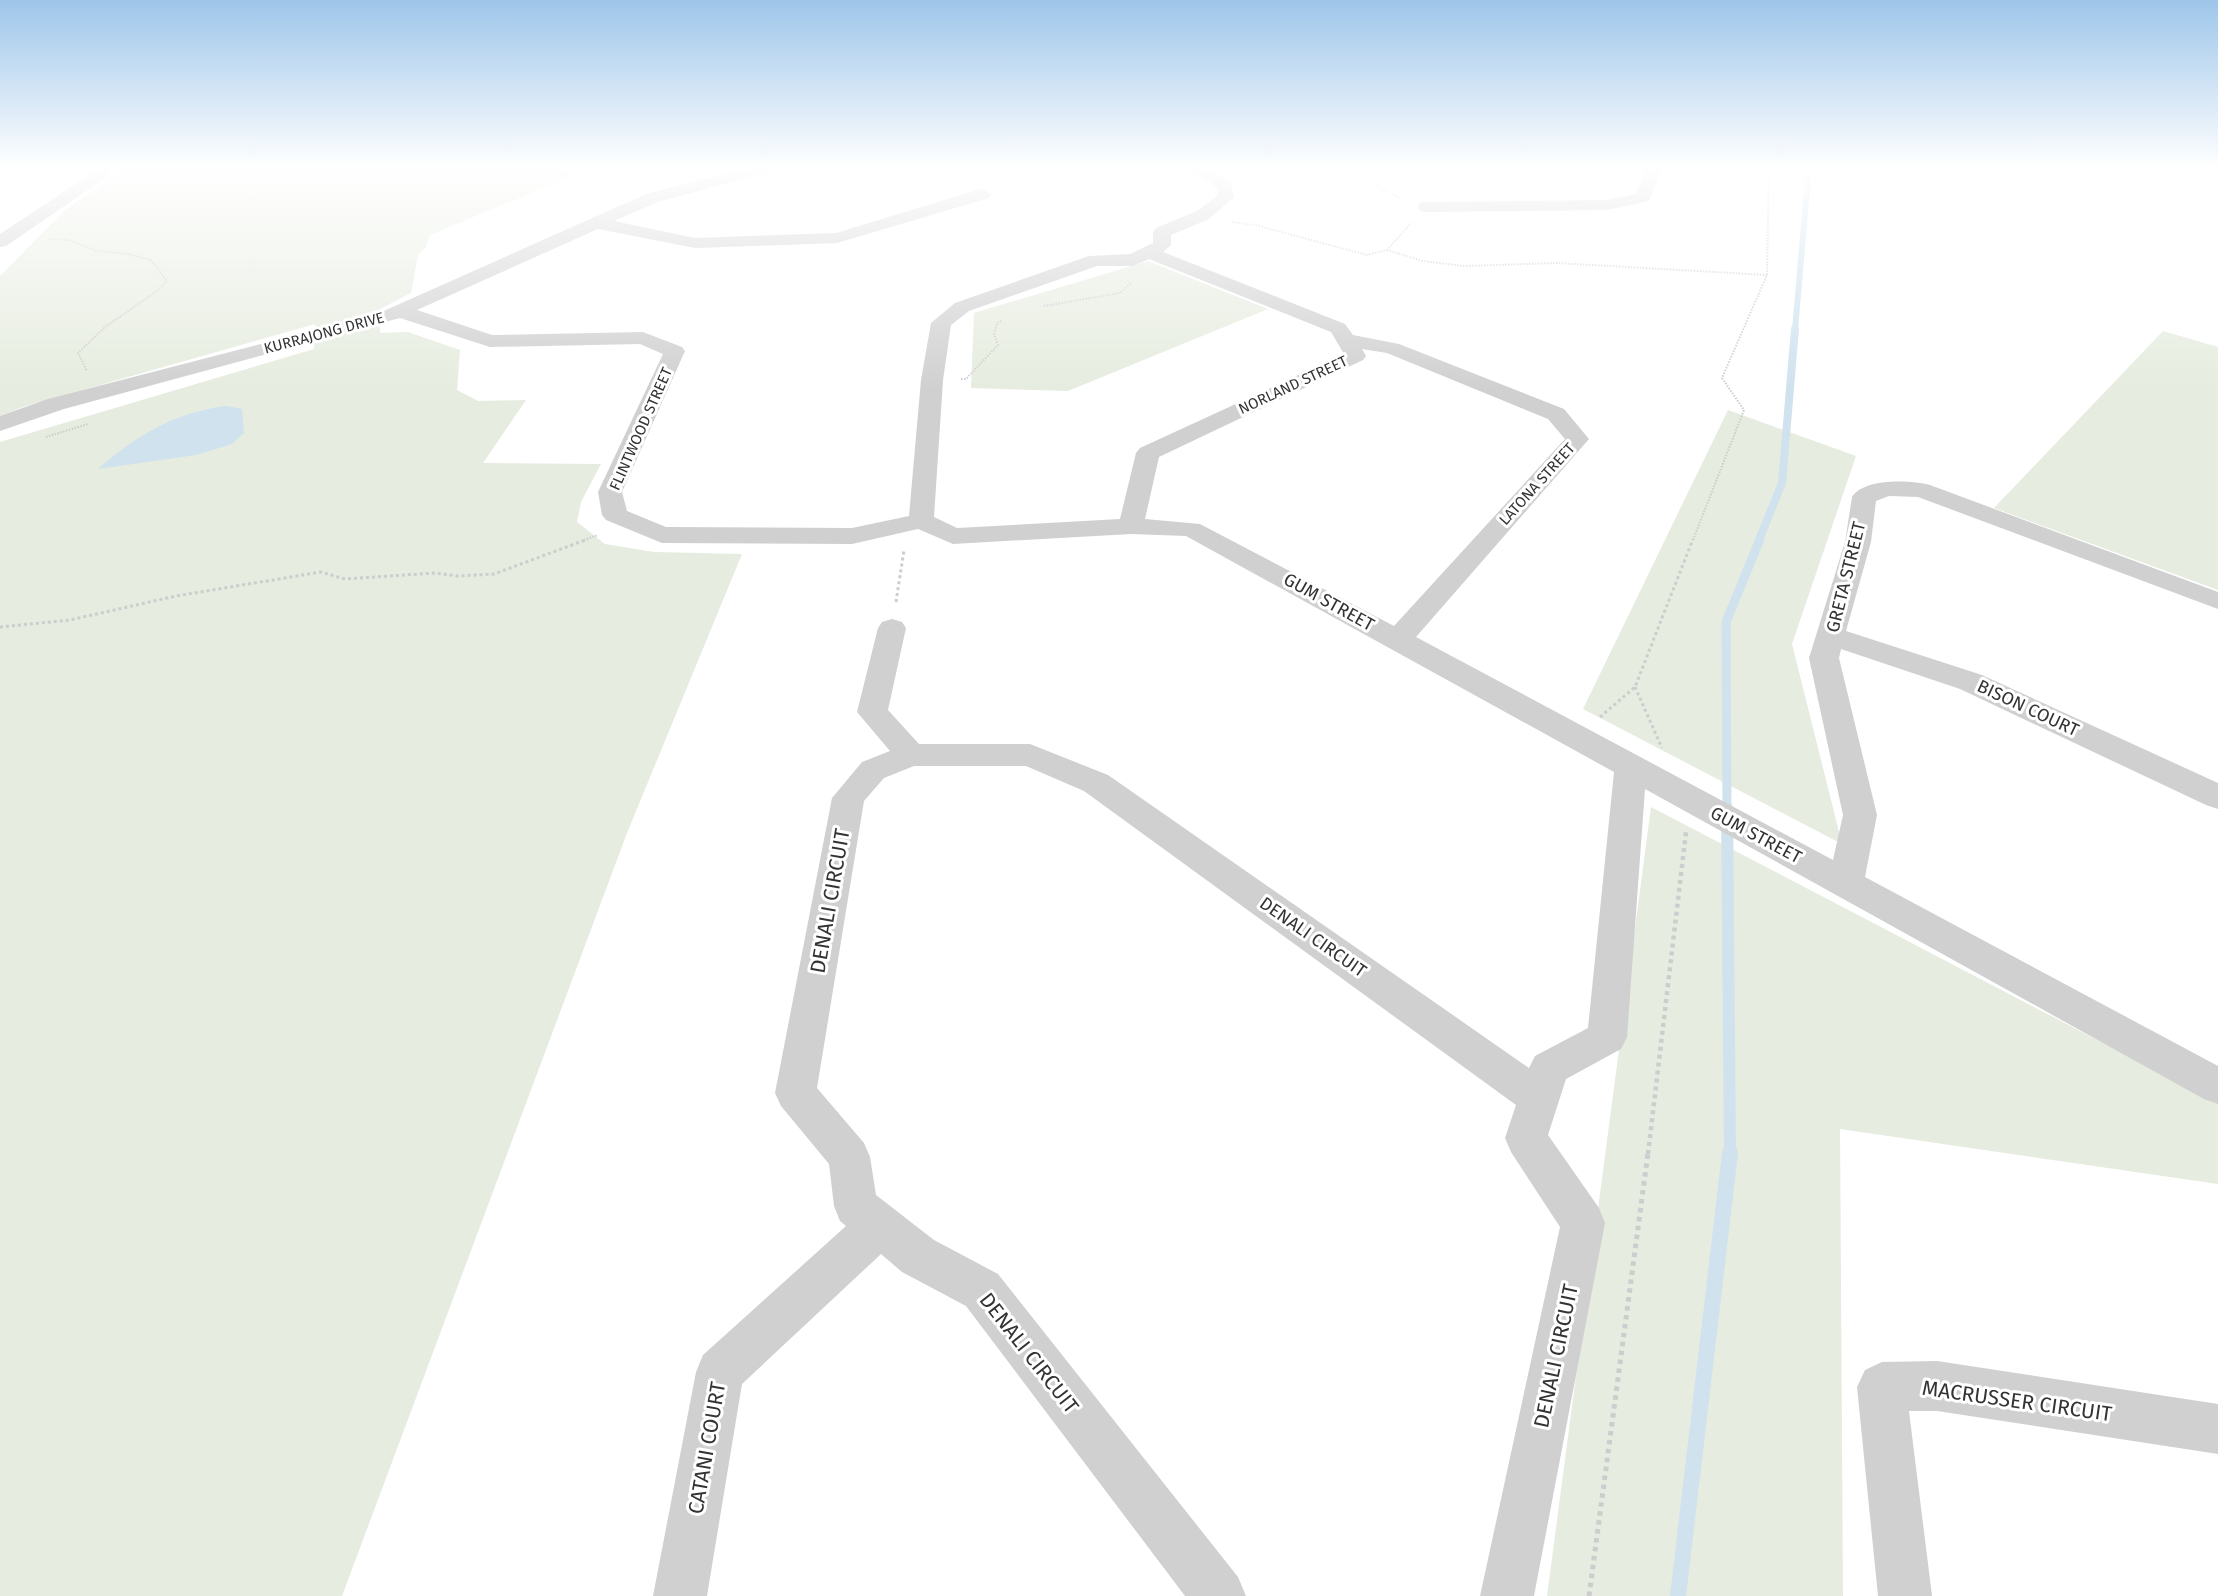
<svg xmlns="http://www.w3.org/2000/svg" width="2218" height="1596" viewBox="0 0 2218 1596" font-family="'Fira Sans',sans-serif">
<style>
.green{fill:#e6ecdf}
.water{fill:#cfe2ee}
.lines{fill:none;stroke-linecap:round;stroke-linejoin:round}
.stream-far4{stroke:#cfe2ee;stroke-width:6}
.stream-far3{stroke:#cfe2ee;stroke-width:8}
.stream-far2{stroke:#cfe2ee;stroke-width:9}
.stream-far1{stroke:#cfe2ee;stroke-width:12}
.stream{stroke:#cfe2ee;stroke-width:16}
.path-far3{stroke:#cdcdcd;stroke-width:2;stroke-dasharray:1.5 1.5;stroke-linecap:butt}
.path-far2{stroke:#cdcdcd;stroke-width:3;stroke-dasharray:3 3;stroke-linecap:butt}
.path-far1{stroke:#cdcdcd;stroke-width:4.5;stroke-dasharray:4 4;stroke-linecap:butt}
.path{stroke:#cdcdcd;stroke-width:5;stroke-dasharray:4.5 4.5;stroke-linecap:butt}
.minor{fill:#d0d0d0;fill-rule:evenodd}
.labels{text-anchor:middle;dominant-baseline:central;stroke-width:6;stroke-linejoin:round;paint-order:stroke}
.far-street-label{font-size:15px;fill:#333;stroke:#fff}
.street-label{font-size:18px;fill:#333;stroke:#fff}
.near-street-label{font-size:21px;fill:#333;stroke:#fff}
</style>
<rect width="100%" height="100%" fill="#fff"/>
<path class="green" d="M121,166L558,168L577,174L430,235L426,247L418,255L411,293L380,309V333L408,332L460,350L457,390L478,401L526,400L483,463L601,464L581,502L577,522L605,544L654,552L742,554L627,833L342,1596H0V442L314,349L315,324L26,406L0,416V276L65,210L110,179Z
M1148,261L1268,309L1068,391L971,388L974,313Z
M2163,331L2218,347V590L1994,508Z
M1728,410L1856,456L1792,644L1842,844L1583,709Z
M1651,807L2218,1103V1184L1840,1129L1843,1596H1547Z"/>
<path class="water" d="M227,406L242,409L244,433L232,444L196,455L98,469C137,435 175,412 227,406Z"/>
<g class="lines">
<path class="stream-far4" d="M1795,330L1809,166"/>
<path class="stream-far3" d="M1759,540L1782,483L1795,329"/>
<path class="stream-far2" d="M1727,809L1726,622L1760,539"/>
<path class="stream-far1" d="M1727,808L1730,1154"/>
<path class="stream" d="M1678,1596L1730,1153"/>
<path class="path-far3" d="M1357,166L1370,182L1402,199
M1232,222L1255,225L1367,255L1387,250L1411,223
M49,239L69,240L97,251L129,254L151,260L167,281L157,291L105,327L78,353L87,371
M1387,250L1423,261L1463,266L1557,263L1767,275
M1044,306L1120,293L1131,283
M961,379H966L998,345L994,334L997,323L1001,321
M46,437L88,424
M584,540L598,535
M1693,540L1744,410L1722,378L1767,275L1769,166"/>
<path class="path-far2" d="M896,602L904,550
M0,627L70,620L176,596L321,572L345,579L435,573L458,576L494,574L588,539
M1635,687L1662,748
M1600,717L1635,687L1693,539"/>
<path class="path-far1" d="M1648,1154L1686,832"/>
<path class="path" d="M1589,1596L1648,1153"/>
<path class="minor" d="M96,166H112L104,179L6,246L0,247V234L92,173Z
M756,166H782L780,169L658,202L614,221L695,238L836,233L977,190L983,189L991,194L989,198L837,243L695,248L598,229L417,310L492,335L643,332L682,347L685,351L622,492L627,511L666,527L852,528L909,516L921,380L931,323L955,303L1089,256L1130,254L1153,243V232L1156,228L1197,211L1218,195L1217,188L1204,178L1178,169L1176,166C1199,166 1212,169 1231,183L1234,197L1209,219L1171,235V245L1163,252L1345,324L1353,335L1399,344L1564,409L1589,439L1416,637L1833,860L1843,815L1809,658L1845,542L1852,497C1864,478 1910,480 1930,485L2218,592V609L1918,497L1889,496L1876,501L1871,542L1846,631L1982,675L2218,783V809L2206,805L1960,689L1841,649L1839,658L1877,815L1865,877L2218,1066V1104L2204,1099L1645,789L1627,1037L1621,1049L1566,1079L1548,1135L1599,1208L1605,1223L1534,1596H1480L1560,1227L1511,1152L1505,1138L1516,1105L1084,791L1026,766H914L884,778L864,801L817,1088L864,1143L870,1157L876,1195L934,1240L998,1274L1238,1577L1246,1596H1185L966,1306L902,1272L881,1254L742,1384L707,1596H653L696,1372L703,1355L846,1226L840,1221L834,1206L829,1164L781,1106L775,1093L832,798L862,762L890,751L857,712L878,628L882,622L892,619L902,622L906,628L888,710L919,744H1030L1108,775L1529,1068L1535,1056L1588,1028L1614,772L1186,536L1131,534L953,544L918,529L852,544L662,543L606,520L602,515L598,492L663,354L640,344L490,347L400,318L64,409L0,431V416L48,399L377,314L646,194ZM1149,259L1331,332L1344,354L1140,448L1136,453L1120,519L957,528L934,517L943,380L951,325L969,311L1097,266H1133ZM1362,349L1387,353L1548,419L1565,439L1394,626L1200,524L1145,519L1159,457L1363,360L1366,356Z
M1647,166H1663L1649,201L1607,210L1426,212L1420,211L1418,207L1420,203L1426,202L1607,200L1636,194Z
M1937,1361L2218,1404V1454L1937,1411H1909L1932,1596H1878L1857,1387L1865,1370L1882,1362Z"/>
</g>
<linearGradient id="sky" x2="0" y2="1"><stop stop-color="#9ec6ea"/><stop offset="0.43" stop-color="#fff"/><stop offset="1" stop-color="#fff" stop-opacity="0"/></linearGradient>
<rect width="2218" height="389" fill="url(#sky)"/>
<g class="labels">
<g class="far-street-label">
<text transform="translate(324 333) rotate(-15)">KURRAJONG DRIVE</text>
<text transform="translate(1293 385) rotate(-25)">NORLAND STREET</text>
<text transform="translate(641 429) rotate(-66)">FLINTWOOD STREET</text>
<text transform="translate(1537 484) rotate(-48)">LATONA STREET</text>
</g>
<g class="street-label">
<text transform="translate(1846 577) rotate(-76)">GRETA STREET</text>
<text transform="translate(1329 602) rotate(29)">GUM STREET</text>
<text transform="translate(2028 708) rotate(25)">BISON COURT</text>
<text transform="translate(1756 835) rotate(28)">GUM STREET</text>
<text transform="translate(1313 937) rotate(35)">DENALI CIRCUIT</text>
</g>
<g class="near-street-label">
<text transform="translate(830 901) rotate(-80)">DENALI CIRCUIT</text>
<text transform="translate(1029 1353) rotate(52)">DENALI CIRCUIT</text>
<text transform="translate(1556 1356) rotate(-78)">DENALI CIRCUIT</text>
<text transform="translate(2017 1401) rotate(8)">MACRUSSER CIRCUIT</text>
<text transform="translate(707 1448) rotate(-80)">CATANI COURT</text>
</g>
</g>
</svg>
